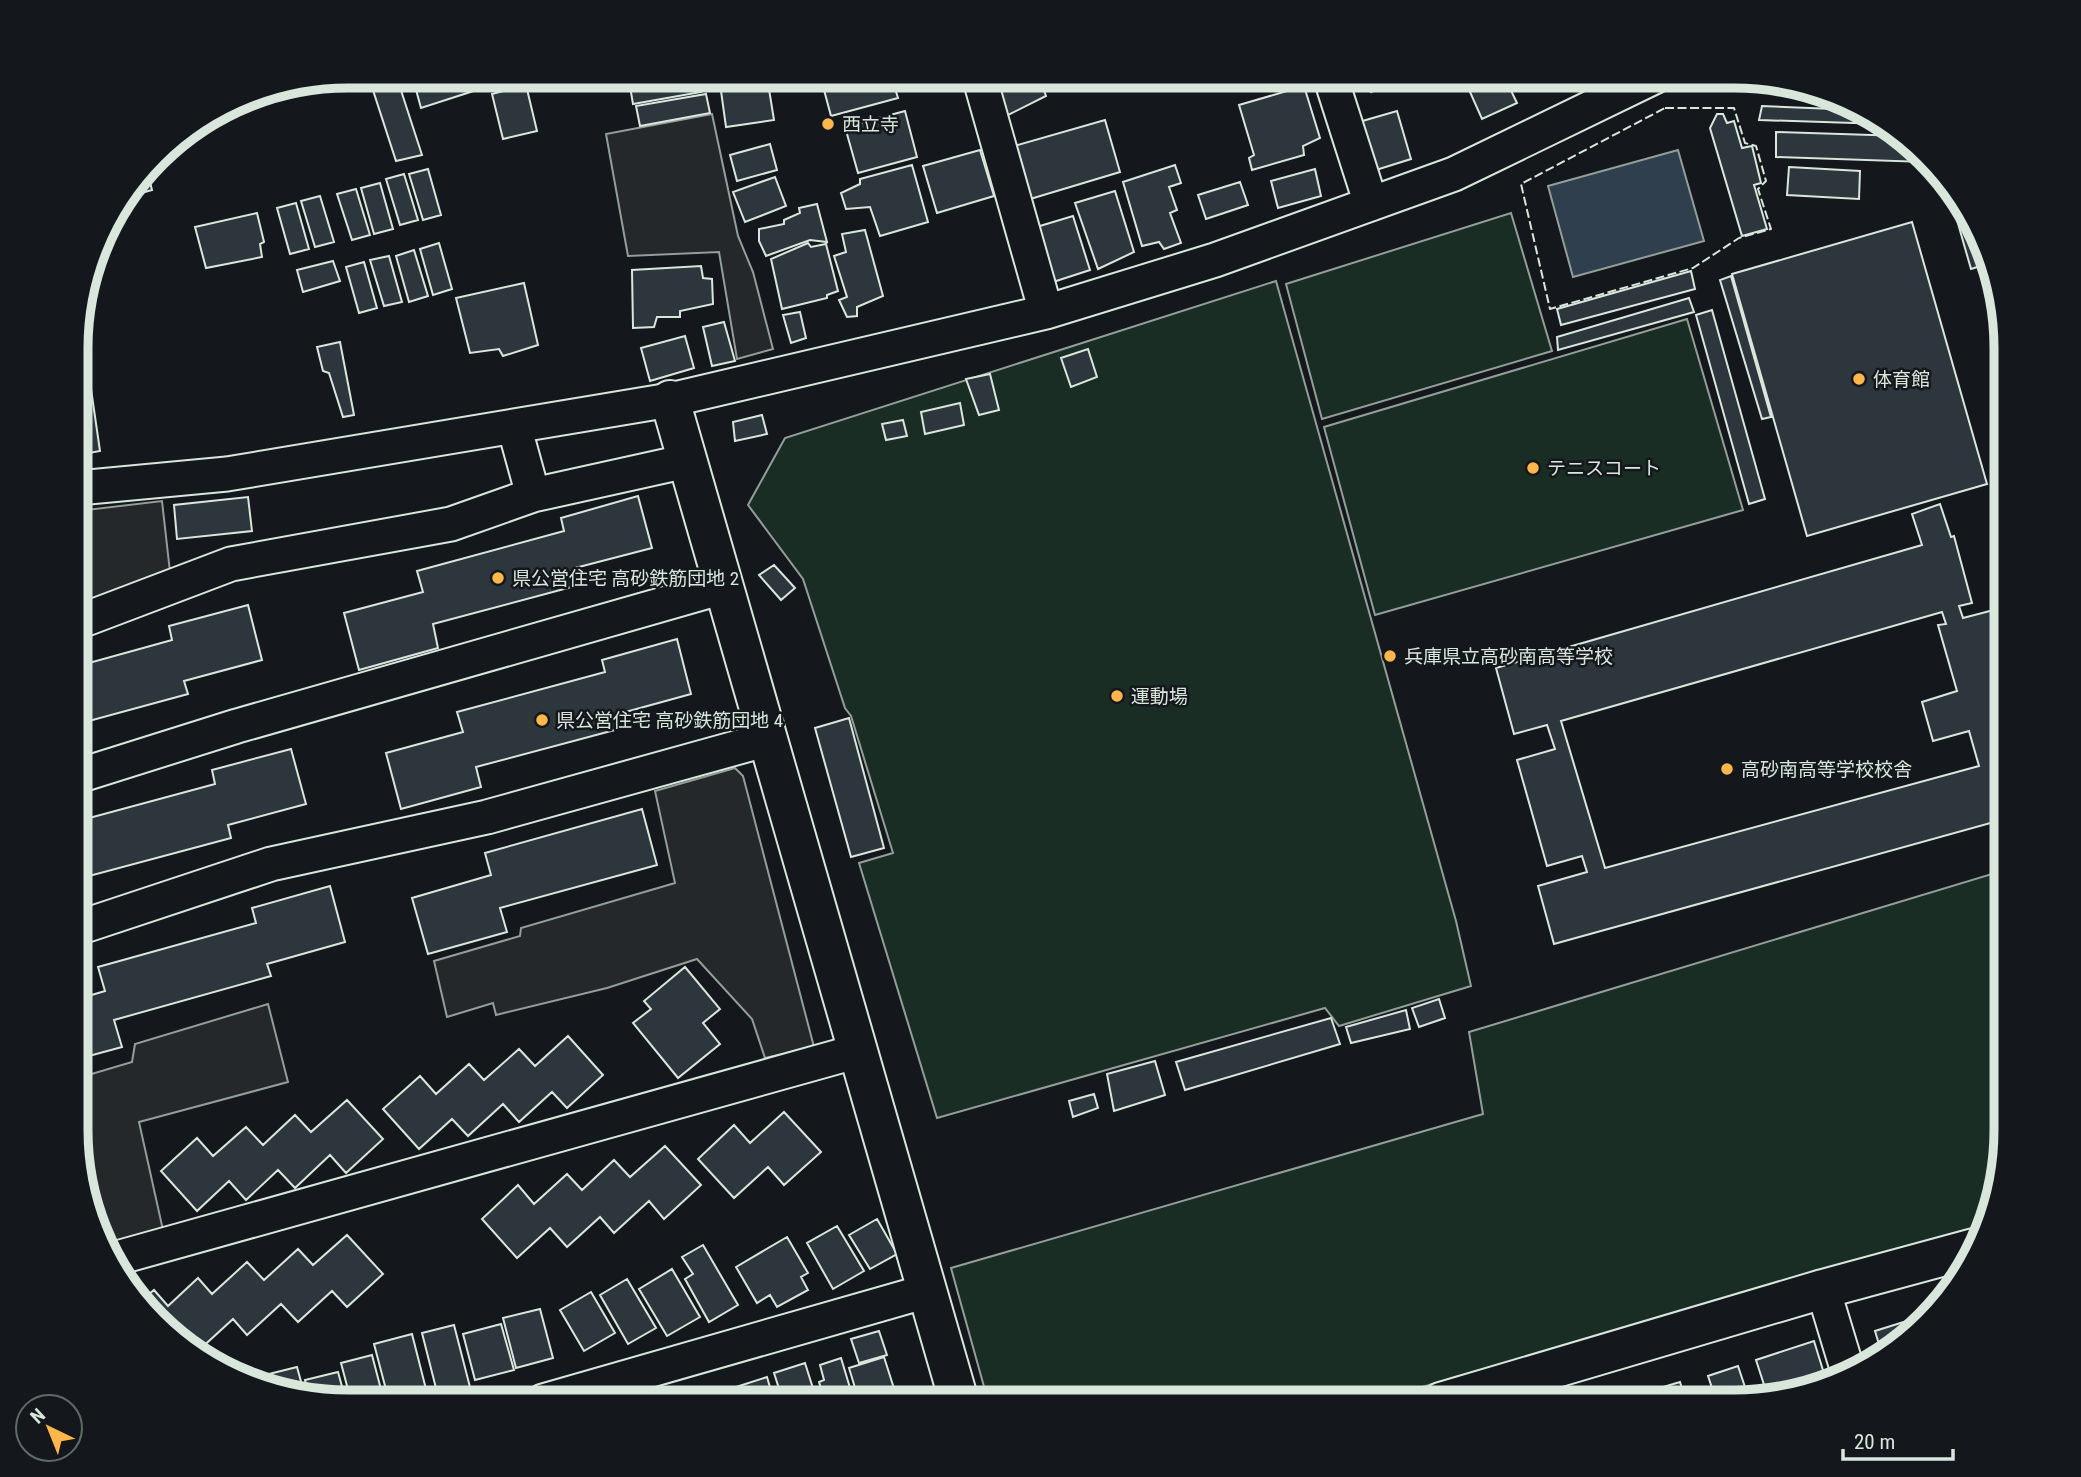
<svg xmlns="http://www.w3.org/2000/svg" width="2081" height="1477" viewBox="0 0 2081 1477" font-family="'Roboto Condensed','Noto Sans JP',sans-serif">
<style>
.green{fill:#1a2d24;stroke:#939e99;stroke-width:2}
.parking{fill:#24282b;stroke:#939e99;stroke-width:2}
.water{fill:#2f3f4d;stroke:#939e99;stroke-width:2}
.building{fill:#2c363c;stroke:#d8e6dc;stroke-width:2;fill-rule:evenodd}
.lines{fill:none;stroke-linecap:round;stroke-linejoin:round}
.minor-casing{stroke:#d8e6dc;stroke-width:37}
.tertiary-casing{stroke:#d8e6dc;stroke-width:42}
.minor{stroke:#14181c;stroke-width:33}
.tertiary{stroke:#14181c;stroke-width:38}
.fence{stroke:#d8e6dc;stroke-width:2;stroke-dasharray:9 3.5;stroke-linecap:butt}
.poi-dot{fill:#ffb74d;stroke:#14181c;stroke-width:2.5}
.labels{text-anchor:middle;dominant-baseline:central;stroke-width:5;stroke-linejoin:round;paint-order:stroke}
.poi-label{font-size:19px;fill:#d8e6dc;stroke:#14181c;text-anchor:start}
.rim{fill:none;stroke:#d8e6dc;stroke-width:9}
</style>
<rect width="100%" height="100%" fill="#14181c"/>
<path class="green" d="M1511,213L1552,351L1322,419L1286,284Z
M1276,281L1456,921L1471,986L1339,1026L1325,1008L937,1118L859,863L893,853L851,716L845,708L803,579L748,505L785,438Z
M1687,319L1743,510L1375,615L1324,427Z
M2005,870V1147L1991,1217L1985,1228L1369,1402L988,1401L951,1268L1483,1114L1469,1032Z"/>
<path class="parking" d="M712,114L738,236L753,272L773,349L737,359L719,252L628,256L606,134Z
M162,501L170,572L78,605V511Z
M735,768L743,776L814,1047L765,1058L752,1019L697,959L607,988L496,1015L493,1003L447,1017L434,961L520,936L521,928L675,883L655,791Z
M268,1004L288,1082L139,1122L163,1230L106,1249L78,1164V1078L132,1062L135,1044Z"/>
<path class="water" d="M1678,150L1704,241L1573,277L1548,186Z"/>
<path class="building" d="M396,75L422,155L396,161L371,84Z
M412,75H487L489,86L421,108Z
M628,75H698L701,92L633,104Z
M820,75H891L898,98L831,116Z
M985,76H1039L1046,96L1000,119Z
M1230,76H1263L1233,85Z
M1363,76H1413L1371,92Z
M1482,76H1504L1517,103L1482,119L1466,83Z
M768,83L774,120L726,127L721,91Z
M526,85L537,131L503,139L492,94Z
M1304,86L1320,138L1303,146L1304,155L1252,170L1249,158L1254,155L1239,105Z
M706,94L710,113L640,126L636,106Z
M1762,106L1859,110L1884,124L1759,120Z
M905,111L917,157L858,173L845,127Z
M1397,111L1411,159L1376,170L1359,122Z
M1717,114H1723L1727,123L1734,121L1742,148L1752,146L1761,183L1754,185L1767,229L1742,236L1710,128Z
M1105,120L1120,172L1027,200L1011,147Z
M1776,132L1903,136L1924,162L1776,157Z
M770,144L777,170L737,181L730,155Z
M980,150L994,196L937,213L923,166Z
M912,165L928,222L880,236L870,207L846,209L841,193L860,184V179Z
M1175,165L1181,183L1169,187L1177,210L1170,213L1181,243L1164,249L1159,242L1142,246L1123,182Z
M1789,167L1860,171L1859,199L1787,195Z
M428,169L441,215L423,220L409,174Z
M1315,169L1321,196L1278,208L1271,181Z
M147,170L152,190L127,197Z
M404,174L418,220L400,225L386,179Z
M775,177L786,206L745,222L733,192Z
M1240,182L1248,205L1206,219L1198,195Z
M380,183L393,229L374,234L361,188Z
M356,189L370,235L352,240L337,194Z
M1115,191L1134,252L1098,269L1075,203Z
M1949,192L1977,227L1987,264L1971,269Z
M320,196L334,242L315,247L301,201Z
M296,203L309,249L290,254L277,208Z
M817,204L827,242L810,240L766,256L759,241V229L784,224V220L800,213L799,208Z
M257,213L264,242L260,244L262,257L206,268L195,227Z
M1073,216L1090,270L1047,284L1030,229Z
M1912,222L1987,484L1807,536L1732,274Z
M865,230L883,296L857,307V316L847,317L839,300L847,297L834,256L846,252L842,234Z
M439,243L452,289L433,295L420,249Z
M808,243L811,247L826,244L838,291L827,295V298L782,309L771,259Z
M414,250L428,296L409,302L396,256Z
M389,256L402,302L384,306L370,260Z
M333,261L340,281L303,292L297,270Z
M364,262L377,308L359,313L346,267Z
M701,266L703,278L712,279L713,304L680,311V317H657L654,327L633,328L632,270Z
M1691,271L1695,289L1561,325L1557,309Z
M1731,276L1771,417L1762,419L1720,280Z
M524,283L538,345L503,356L499,349L470,353L456,298Z
M1689,298L1694,312L1558,350L1557,337Z
M1712,310L1765,499L1749,504L1696,315Z
M800,312L806,338L791,343L783,315Z
M78,320H81L100,451L78,455Z
M724,322L735,361L712,366L703,327Z
M685,336L694,368L650,381L641,348Z
M340,342L354,415L343,417L329,373L323,371L317,347Z
M1088,349L1097,377L1071,387L1061,358Z
M990,374L999,410L979,415L966,379Z
M960,403L964,425L925,434L921,412Z
M762,415L767,434L735,441L733,422Z
M903,420L907,436L886,440L882,424Z
M638,496L652,548L575,568L579,585L433,624L438,648L359,670L344,613L423,592L417,571L564,531L561,518Z
M248,497L252,531L177,539L174,505Z
M1940,504L1951,537L1954,536L1972,603L1959,606L1963,618L2005,607V819L1554,944L1538,886L1587,872L1582,856L1547,866L1517,760L1555,749L1547,725L1514,734L1496,668L1922,545L1912,514ZM1942,612L1946,624L1938,625L1957,691L1922,702L1933,741L1969,731L1979,766L1605,868L1561,721Z
M774,565L795,588L781,600L759,575Z
M248,605L262,660L184,681L188,694L78,724V666L172,640L169,626Z
M677,639L691,694L622,713L626,727L476,767L481,787L401,809L386,753L463,732L457,712L605,672L602,660Z
M849,718L884,848L851,857L815,728Z
M291,749L306,804L228,825L231,838L78,879V821L215,784L212,770Z
M642,809L657,865L500,908L507,932L428,954L412,898L491,875L485,853Z
M330,886L345,942L267,964L271,976L114,1020L122,1047L78,1059V999L105,991L98,967L256,923L252,908Z
M685,967L720,1009L703,1023L720,1044L678,1078L633,1023L651,1009L644,1001Z
M1439,999L1445,1018L1419,1027L1412,1008Z
M1406,1010L1410,1029L1351,1043L1346,1027Z
M1331,1018L1340,1044L1185,1090L1176,1062Z
M568,1036L603,1075L567,1108L552,1092L519,1122L503,1104L468,1136L452,1119L419,1149L383,1109L420,1076L436,1094L469,1064L484,1080L519,1049L535,1066Z
M1155,1061L1165,1095L1114,1111L1107,1074Z
M1094,1094L1098,1108L1073,1117L1069,1101Z
M347,1100L383,1139L346,1173L330,1155L295,1188L278,1170L246,1200L229,1181L197,1211L161,1171L197,1138L213,1156L246,1127L263,1145L295,1115L311,1132Z
M784,1112L821,1152L784,1185L768,1167L734,1198L698,1159L734,1125L750,1143Z
M665,1146L701,1185L664,1219L649,1201L614,1233L600,1217L567,1247L550,1228L517,1258L482,1219L518,1185L534,1204L567,1174L582,1190L614,1160L630,1177Z
M877,1219L897,1254L870,1269L849,1235Z
M837,1226L864,1271L833,1289L807,1243Z
M347,1235L383,1274L347,1307L332,1291L298,1322L281,1304L247,1335L233,1319L198,1351L183,1335L177,1340L142,1300L154,1290L168,1306L198,1278L212,1294L247,1262L264,1280L298,1249L313,1265Z
M787,1237L808,1273L801,1277L808,1290L777,1307L770,1295L757,1303L736,1267Z
M703,1245L738,1305L709,1322L685,1279L693,1274L682,1257Z
M672,1269L700,1317L667,1336L639,1289Z
M627,1279L656,1328L628,1344L600,1295Z
M591,1292L615,1333L584,1351L560,1310Z
M540,1309L553,1358L516,1368L503,1318Z
M1913,1319L1914,1324L1877,1355L1876,1352L1881,1351L1875,1331Z
M501,1324L514,1370L475,1380L463,1334Z
M454,1325L471,1391L439,1400L422,1333Z
M879,1331L887,1355L859,1363L851,1339Z
M412,1334L428,1397L413,1401H389L374,1344Z
M1814,1341L1826,1380L1767,1394L1756,1360Z
M372,1355L384,1401H351L341,1363Z
M884,1357L898,1401H859L849,1368Z
M841,1358L854,1401H825L819,1382L824,1380L820,1365Z
M805,1363L817,1401H783L774,1373Z
M1738,1366L1746,1390L1716,1400L1708,1376Z
M297,1367L305,1396L265,1388L261,1376Z
M338,1372L346,1401H330L309,1397L305,1380Z
M767,1377L774,1401H737L733,1388Z
M1680,1382L1686,1402H1646L1643,1393Z
M1625,1392L1627,1402H1595Z
M720,1397V1401H650V1400Z"/>
<g class="lines">
<defs>
<path id="minor" d="M979,76L1046,312
M1330,76L1371,204
M514,426L533,495
M78,488L227,474L670,400L1046,312L1215,260L1454,174L1656,76
M78,622L231,564L451,524L533,495L687,461
M78,776L237,726L723,587
M78,928L271,864L487,817L768,739
M110,1260L858,1051
M1823,1289L1849,1375
M543,1401L927,1291"/>
<path id="tertiary" d="M670,400L959,1401
M1441,1402L1823,1289L1974,1248"/>
</defs>
<use href="#minor" class="minor-casing"/>
<use href="#tertiary" class="tertiary-casing"/>
<use href="#minor" class="minor"/>
<use href="#tertiary" class="tertiary"/>
<path class="fence" d="M1665,108H1734L1745,143L1756,146L1766,181L1758,189L1771,229L1739,238L1693,268L1550,309L1521,184Z"/>
</g>
<g class="poi-dot">
<circle cx="828" cy="124" r="7"/>
<circle cx="1859" cy="379" r="7"/>
<circle cx="1533" cy="468" r="7"/>
<circle cx="498" cy="578" r="7"/>
<circle cx="1390" cy="656" r="7"/>
<circle cx="1117" cy="696" r="7"/>
<circle cx="542" cy="720" r="7"/>
<circle cx="1727" cy="769" r="7"/>
</g>
<g class="labels">
<g class="poi-label">
<text x="842" y="124">西立寺</text>
<text x="1873" y="379">体育館</text>
<text x="1547" y="468">テニスコート</text>
<text x="512" y="578">県公営住宅 高砂鉄筋団地 2</text>
<text x="1404" y="656">兵庫県立高砂南高等学校</text>
<text x="1131" y="696">運動場</text>
<text x="556" y="720">県公営住宅 高砂鉄筋団地 4</text>
<text x="1741" y="769">高砂南高等学校校舎</text>
</g>
</g>
<path d="M0 0H2081V1477H0ZM348 88H1734A260 260 0 0 1 1994 348V1130A260 260 0 0 1 1734 1390H348A260 260 0 0 1 88 1130V348A260 260 0 0 1 348 88Z" fill="#14181c" fill-rule="evenodd"/>
<path class="rim" d="M348 88H1734A260 260 0 0 1 1994 348V1130A260 260 0 0 1 1734 1390H348A260 260 0 0 1 88 1130V348A260 260 0 0 1 348 88Z"/>
<g transform="translate(49 1428) rotate(317)"><circle r="33" fill="#14181c" stroke="#626a69" stroke-width="2"/>
<path d="M0-5L12 26L0 18L-12 26Z" fill="#ffb74d"/>
<text y="-10" font-size="19" font-weight="bold" text-anchor="middle" fill="#d8e6dc">N</text>
</g>
<path d="M1843 1449v10h110v-10" fill="none" stroke="#d8e6dc" stroke-width="3.5"/>
<text x="1854" y="1449" font-size="21" fill="#d8e6dc" stroke="#14181c" stroke-width="5" paint-order="stroke">20 m</text>
</svg>
